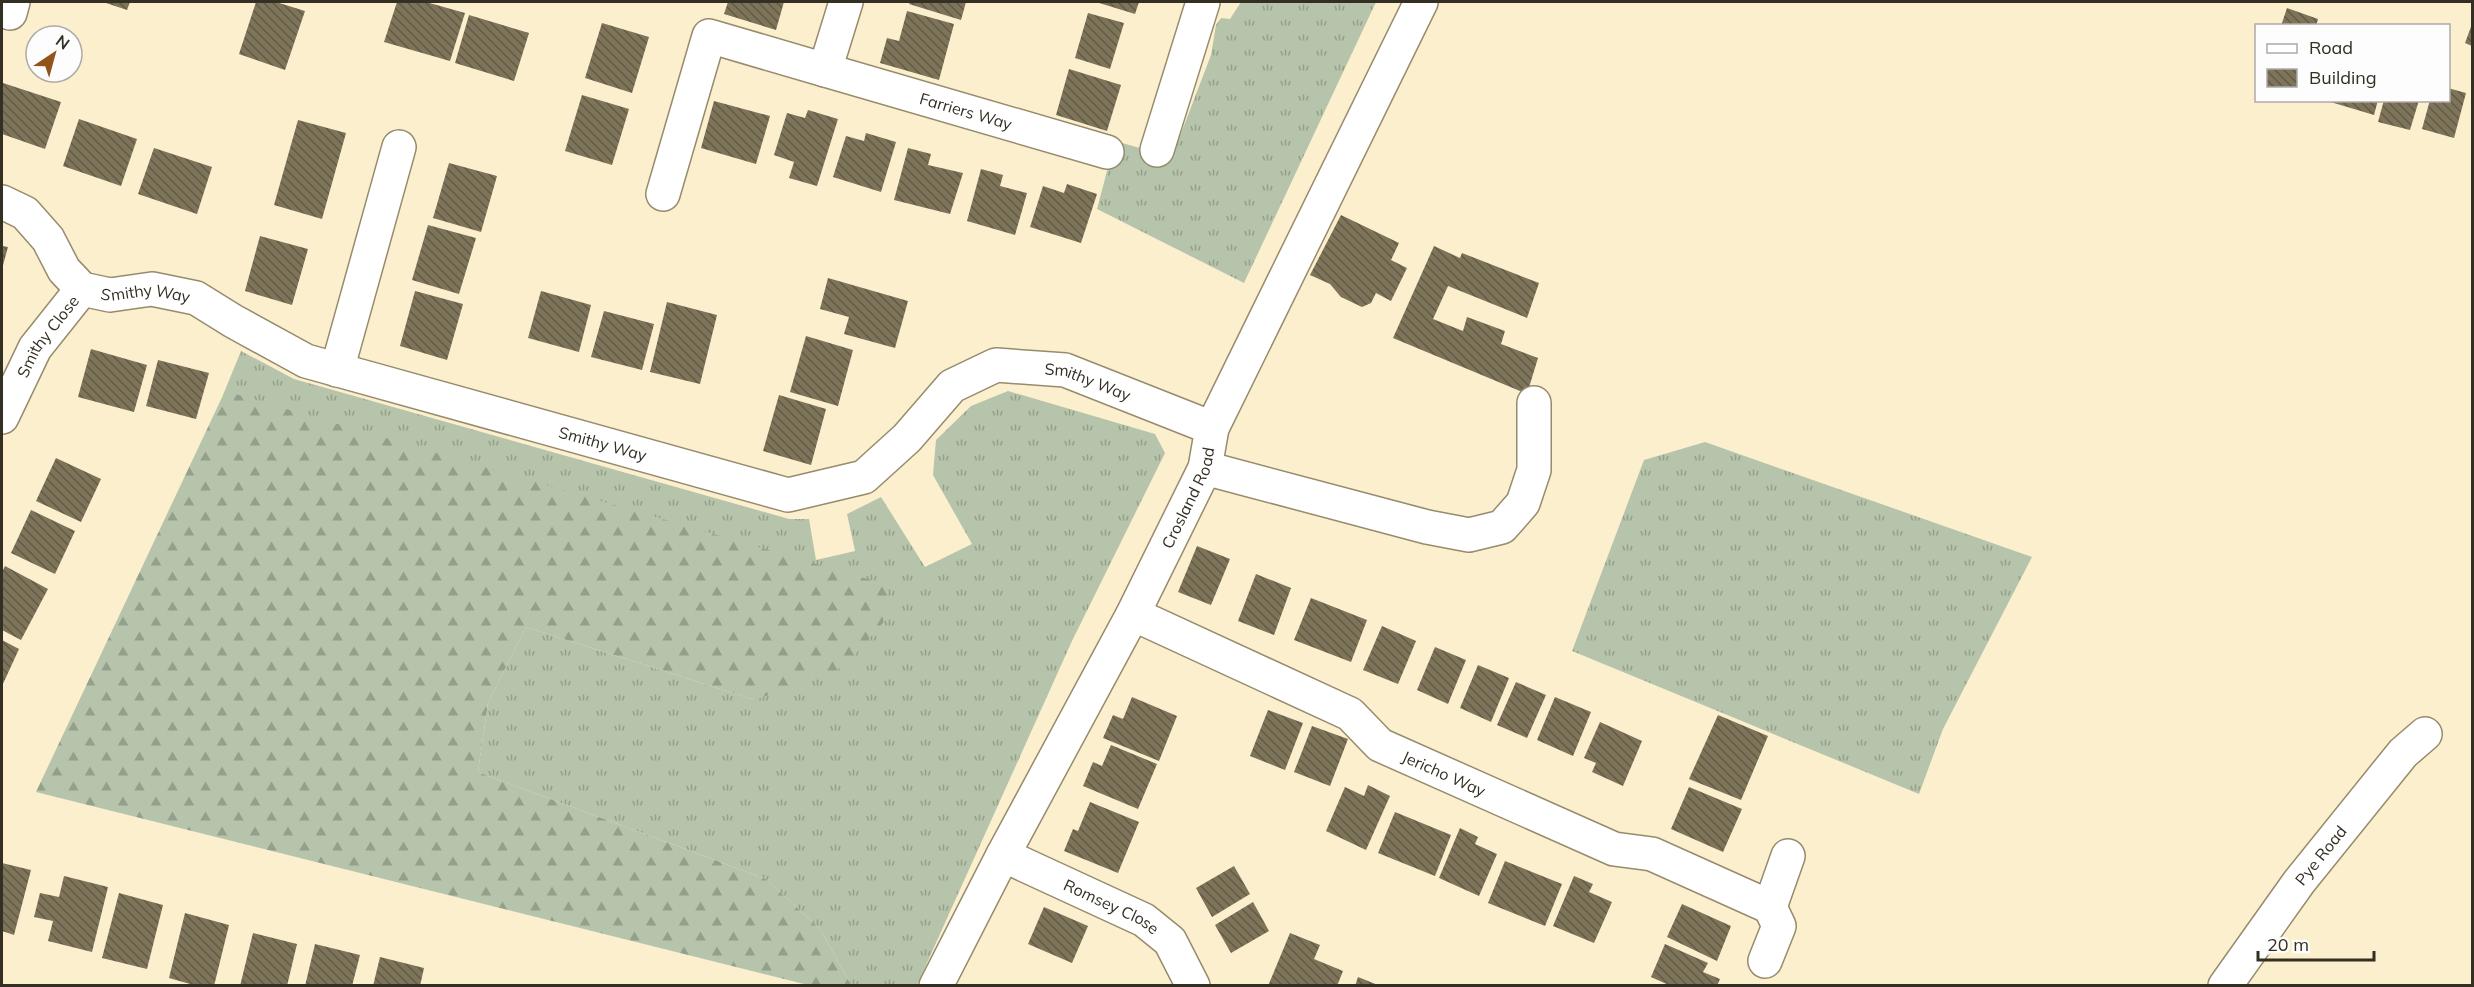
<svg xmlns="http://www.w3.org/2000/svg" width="2474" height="987" viewBox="0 0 2474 987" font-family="Mulish,sans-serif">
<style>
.grass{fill:url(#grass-tufts)}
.forest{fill:url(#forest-firs)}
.building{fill:url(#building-back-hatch)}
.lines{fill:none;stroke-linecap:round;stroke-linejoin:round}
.minor-casing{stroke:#968b6c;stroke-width:36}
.minor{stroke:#fff;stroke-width:33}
.labels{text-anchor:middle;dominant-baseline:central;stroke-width:6;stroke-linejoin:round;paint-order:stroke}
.street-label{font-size:16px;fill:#342f23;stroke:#fdfdfd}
</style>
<defs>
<pattern id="grass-tufts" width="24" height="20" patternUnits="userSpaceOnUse" patternTransform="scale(1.5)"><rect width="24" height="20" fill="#b6c4ab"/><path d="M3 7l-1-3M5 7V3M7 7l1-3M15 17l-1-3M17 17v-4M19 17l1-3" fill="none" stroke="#95a08b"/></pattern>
<pattern id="forest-firs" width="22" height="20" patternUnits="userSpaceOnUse" patternTransform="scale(1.5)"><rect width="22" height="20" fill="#b6c4ab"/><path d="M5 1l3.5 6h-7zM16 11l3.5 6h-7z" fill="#95a08b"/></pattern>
<pattern id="building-back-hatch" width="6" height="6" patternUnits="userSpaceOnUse" patternTransform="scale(1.5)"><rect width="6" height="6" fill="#7e745a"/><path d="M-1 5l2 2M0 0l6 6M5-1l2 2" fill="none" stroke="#625a46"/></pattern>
</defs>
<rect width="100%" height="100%" fill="#fcefce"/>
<path class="grass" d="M1241,2H1376L1244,283L1097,209L1115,141L1172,157L1211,55L1216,25L1221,18L1230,19Z
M241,351L294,379L789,519H809L816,560L855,551L847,514L881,497L925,567L972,544L933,475L936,440L971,406L1008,391L1155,434L1165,453L1072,641L917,985H851L821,930L766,879L478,772L488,703L526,627L755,700L223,395Z
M1705,442L2032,557L1943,729L1919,794L1572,651L1644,460Z"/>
<path class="forest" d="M225,391L888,585L883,623L844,667L755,700L526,627L488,703L478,772L766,879L821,930L851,985H808L36,792Z"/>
<path class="building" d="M103,2H130L127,10Z
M256,2H276L305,11L285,70L239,54Z
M397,2H426L465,13L450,61L384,42Z
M728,2H784L776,30L724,14Z
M910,2H966L961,20L909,4Z
M1096,2H1139L1135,14Z
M2287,8L2318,19L2316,26H2281Z
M907,11L954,24L939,80L880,63L887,38L899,41Z
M1088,13L1124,23L1110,69L1075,58Z
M469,15L529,33L514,81L455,63Z
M602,23L649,37L632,93L585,78Z
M2472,24V46L2465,43Z
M1069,69L1121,85L1107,131L1056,115Z
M3,83L61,102L45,149L2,134Z
M2448,88L2466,93L2454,138L2422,129L2430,100H2448Z
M582,95L629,109L612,165L565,151Z
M2324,100H2378L2374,115Z
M2384,100H2419L2410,130L2378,122Z
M714,101L770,116L756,164L701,148Z
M808,110L838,119L817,186L789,178L794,162L774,155L787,113L805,118Z
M79,119L137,139L121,186L63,166Z
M298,120L346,133L322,219L274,205Z
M866,133L896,142L881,192L833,177L846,136L864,141Z
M154,148L212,167L197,214L138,194Z
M908,148L931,154L928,165L963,173L950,214L894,200Z
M449,163L497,176L481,232L433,218Z
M981,169L1003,175L1000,186L1027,193L1015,235L967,221Z
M1067,184L1097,194L1081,243L1030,227L1043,186L1064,193Z
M1341,215L1399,243L1391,260L1407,268L1391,301L1376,293L1371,303L1362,307L1341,297L1330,284L1310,275Z
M428,225L476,238L459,294L412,280Z
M260,236L308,249L292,305L245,291Z
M2,246L8,247L2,269Z
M1434,246L1460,258L1462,253L1539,283L1527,318L1448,286L1433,319L1463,331L1467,317L1505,331L1501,344L1538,358L1527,394L1393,338Z
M828,278L908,301L895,348L844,334L849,317L820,309Z
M415,291L463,304L447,360L400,346Z
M541,291L591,305L579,352L528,338Z
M667,302L717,315L700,384L650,372Z
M604,311L654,324L642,370L591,357Z
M806,336L853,350L838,406L790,392Z
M91,349L147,365L134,412L78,397Z
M158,360L209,373L196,419L146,406Z
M779,395L826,409L811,465L763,451Z
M56,458L101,479L81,522L36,501Z
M31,510L75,531L55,574L11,553Z
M1197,546L1230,559L1211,605L1178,592Z
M5,566L48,589L21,640L2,630V572Z
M1256,574L1291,588L1274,635L1238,621Z
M1311,598L1367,620L1351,662L1294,640Z
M1382,626L1416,641L1398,684L1363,670Z
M2,640L19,649L2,686Z
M1435,647L1466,660L1448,704L1417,690Z
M1478,665L1509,678L1491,722L1460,708Z
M1516,682L1546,695L1527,738L1497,725Z
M1132,697L1177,716L1159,761L1103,738L1113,715L1123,719Z
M1555,697L1591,712L1573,756L1537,740Z
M1268,710L1303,723L1285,770L1250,756Z
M1718,715L1768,736L1741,800L1689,779Z
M1600,722L1642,741L1623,786L1592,772L1596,763L1584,758Z
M1312,726L1348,739L1330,786L1294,772Z
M1111,745L1157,764L1138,809L1083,786L1093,762L1102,766Z
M1368,785L1390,796L1366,850L1326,831L1345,787L1364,796Z
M1689,787L1742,809L1723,852L1671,829Z
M1090,802L1139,822L1118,873L1064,851L1073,829L1078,831Z
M1395,812L1451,835L1435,876L1378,853Z
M1460,828L1478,837L1475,844L1497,854L1479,896L1439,878Z
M1505,861L1562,884L1545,926L1488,903Z
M2,863L31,870L14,935L2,931Z
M1234,866L1250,894L1212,917L1196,888Z
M64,876L108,887L92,952L48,941L53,921L34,917L40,893L59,897Z
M1574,876L1593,884L1589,892L1612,902L1594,943L1553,926Z
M119,893L163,905L147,969L102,958Z
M1253,902L1269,931L1231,953L1215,925Z
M1682,904L1731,926L1717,961L1667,937Z
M1044,907L1088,926L1072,963L1028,944Z
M185,913L229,925L214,986H197L169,978Z
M253,933L297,944L287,986H240Z
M1290,933L1320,945L1314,959L1343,971L1337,986H1268Z
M315,944L360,955L352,986H305Z
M1665,944L1708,963L1703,972L1720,979L1717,986H1671L1651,977Z
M380,957L424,968L420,986H373Z
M1358,977L1378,985V986H1355Z"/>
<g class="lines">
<defs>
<g id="minor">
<path id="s1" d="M846,2L825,70L1107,152"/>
<path d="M10,13L13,2"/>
<path d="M1157,150L1203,2"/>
<path d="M663,194L709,36L825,70"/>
<path id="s2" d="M2,202L25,213L48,239L64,270L82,289L110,295L152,289L196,298L233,321L306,361L788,495L864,477L907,438L952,386L996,365L1065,370L1212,428"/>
<path d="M337,370L399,147"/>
<path id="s3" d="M2,417L35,348L82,289"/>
<path d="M1205,468L1427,527L1469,535L1502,527L1523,503L1534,470V403"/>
<path id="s4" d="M1133,614L1350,714L1380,745L1614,849L1652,854L1770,907"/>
<path id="s5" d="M1003,855L1144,920L1170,941L1193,986"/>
<path d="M1765,961L1779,926L1770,907L1788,856"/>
<path id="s6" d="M936,986L1003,855L1133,614L1205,468L1212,428L1421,2"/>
<path id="s7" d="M2225,986L2299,882L2403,753L2425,734"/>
</g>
</defs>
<use href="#minor" class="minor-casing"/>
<use href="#minor" class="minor"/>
</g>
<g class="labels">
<g class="street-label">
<text stroke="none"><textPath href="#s1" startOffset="218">Farriers Way</textPath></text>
<text stroke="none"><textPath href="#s2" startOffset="186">Smithy Way</textPath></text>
<text stroke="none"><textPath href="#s3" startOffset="93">Smithy Close</textPath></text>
<text stroke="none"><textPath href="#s2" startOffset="1212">Smithy Way</textPath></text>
<text stroke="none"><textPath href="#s2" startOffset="672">Smithy Way</textPath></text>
<text stroke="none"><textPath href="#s6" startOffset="550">Crosland Road</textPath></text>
<text stroke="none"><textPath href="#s4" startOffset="352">Jericho Way</textPath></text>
<text stroke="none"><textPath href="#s7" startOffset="162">Pye Road</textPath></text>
<text stroke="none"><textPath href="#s5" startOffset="120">Romsey Close</textPath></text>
</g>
</g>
<rect width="2474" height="987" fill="none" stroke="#342f23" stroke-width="6"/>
<rect x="2255" y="24" width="195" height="78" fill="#fdfdfd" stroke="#adaba6" stroke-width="1.5"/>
<rect x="2267" y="44" width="30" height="9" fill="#ffffff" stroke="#adaba6" stroke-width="1.5"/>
<text x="2309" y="54" font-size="18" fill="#342f23">Road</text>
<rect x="2267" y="69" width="30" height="18" fill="url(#building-back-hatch)" stroke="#adaba6" stroke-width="1.5"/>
<text x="2309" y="84" font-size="18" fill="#342f23">Building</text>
<g transform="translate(54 54) rotate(36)"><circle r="28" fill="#fdfdfd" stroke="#adaba6" stroke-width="1.5"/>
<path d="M0-4.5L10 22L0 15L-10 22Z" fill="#93541c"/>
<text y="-9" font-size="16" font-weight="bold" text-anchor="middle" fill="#342f23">N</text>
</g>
<path d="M2258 951v9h116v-9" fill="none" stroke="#342f23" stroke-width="3"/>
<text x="2267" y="951" font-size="18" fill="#342f23" stroke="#fdfdfd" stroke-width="4.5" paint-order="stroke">20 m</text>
</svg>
